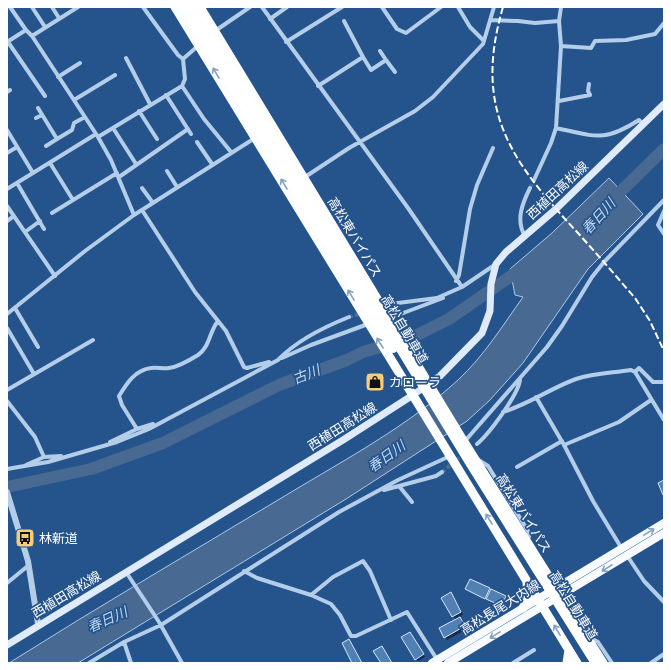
<svg xmlns="http://www.w3.org/2000/svg" width="671" height="670" viewBox="0 0 671 670" font-family="Inter,'Noto Sans JP',sans-serif">
<style>
.water{fill:#486a92;stroke:#a8c9eb}
.shadow{fill:#0007}
.lines{fill:none;stroke-linecap:round;stroke-linejoin:round}
.river{stroke:#486a92;stroke-width:12}
.building{fill:#5180b5;stroke:#d8e7f8}
.minor-tunnel{stroke:#466e9d;stroke-width:4;stroke-dasharray:4 2;stroke-linecap:butt}
.minor{stroke:#b4ceea;stroke-width:4}
.tertiary{stroke:#b4ceea;stroke-width:6}
.secondary{stroke:#dfebf9;stroke-width:7}
.primary{stroke:#f8fbfe;stroke-width:8}
.trunk{stroke:#fcfdfe;stroke-width:9}
.motorway{stroke:#fff;stroke-width:10}
.rail{stroke:#fff;stroke-width:2;stroke-dasharray:7 3;stroke-linecap:butt}
.oneway{stroke:#86a0bf}
.oneway2{stroke:#849fbf}
.labels{text-anchor:middle;dominant-baseline:central;stroke-width:3.5;stroke-linejoin:round;paint-order:stroke}
.street-label{font-size:13px;fill:#fff;stroke:#25548c}
.poi-label{font-size:13px;fill:#fff;stroke:#25548c;text-anchor:start}
.water-label{font-size:14px;font-style:italic;fill:#c0d8f2;stroke:#25548c}
</style>
<rect width="100%" height="100%" fill="#25548c"/>
<path class="water" d="M609,178L643,214L588,269L523,363L490,400L467,421L346,499L78,663H9C101,605 195,550 288,494C346,459 408,426 458,380C484,356 503,325 523,297L515,295L510,269L552,233Z"/>
<path class="shadow" d="M470,580L506,596L507,598L503,606L469,591L466,589Z
M453,596L463,615L458,617L467,629L447,640L440,629L456,620L442,598Z
M410,633L425,657L418,661L416,659Z"/>
<g class="lines">
<path class="river" d="M609,203L664,149
M7,487L91,469L163,443L279,385L347,360L363,352L413,337L449,319L524,267"/>
</g>
<path class="building" d="M664,480V494L663,495L658,483Z
M470,579L490,588L485,599L465,589Z
M491,589L506,596L502,606L486,599Z
M451,592L461,612L452,617L441,598Z
M460,617L465,626L444,638L439,628Z
M410,632L424,654L415,660L401,637Z
M349,639L362,663H352L342,643Z
M382,646L392,663H381L373,651Z"/>
<g class="lines">
<path class="minor-tunnel" d="M530,188L534,180
M349,317L362,313
M442,472L464,454"/>
<path class="minor" d="M10,7L26,30
M32,7L45,27
M52,7L59,18
M143,7L178,55L183,59
M262,7L408,208L462,287
M382,7L397,29L406,33L441,7
M458,7L470,27L484,41
M270,19L287,7
M490,20L518,21L535,23L559,21L561,7
M215,31L250,7
M32,36L85,117
M7,42L26,30L32,36L78,7
M8,42L45,96
M286,42L342,7
M561,46L591,48L595,41L626,40L655,34L664,23
M380,51L386,60
M363,57L371,70L386,60L395,72
M126,58L150,104
M58,77L80,63
M182,86L204,119L231,152
M318,86L363,57L344,21
M7,92L10,90
M166,95L191,134
M74,100L115,75
M559,101L590,95L588,91L589,84
M38,108L57,139L72,130L74,123L85,117L98,137L182,86L185,79L183,59L199,45
M139,111L157,139
M36,118L42,115
M113,128L136,164
M556,128L561,46L559,21
M7,130L33,173
M98,137L111,160L134,215
M197,142L212,164
M46,146L57,139
M7,153L17,147
M50,163L73,200
M167,171L177,187
M119,177L188,129
M305,177L349,148L415,111L433,97L483,44L494,7
M534,180L551,143L556,128C595,136 603,143 639,120L643,124
M17,183L44,229
M142,188L153,203
M7,189L96,134
M7,206L55,276
M142,210L195,292L226,331L244,367L247,368L269,362L270,364
M664,211L658,225L664,234
M52,213L117,173
M7,221L14,216
M25,232L40,221
M525,236C515,220 523,202 530,188
M456,281L459,275L470,209L477,185L493,148
M390,304L437,298L462,287L496,264
M15,308L38,347
M7,314L85,251L134,215L255,138
M390,318L443,298
M7,328L34,374
M282,358L311,345L368,324
M635,372L639,368L653,382H664
M7,390L93,340
M536,397L564,445L619,422L651,400
M7,401L35,437L44,457L61,456
M503,412C529,404 551,388 576,379C594,373 612,373 631,370L635,372L664,420
M137,429L122,405L119,396C127,383 135,370 151,368C157,367 163,369 169,368C178,367 190,360 198,355C210,347 209,332 218,321
M465,441L547,347L562,326L592,277L604,262L664,200
M110,442L137,429L153,424
M477,444C489,434 518,395 520,380
M564,445L593,501L622,549
M477,459L488,466L528,531L529,537L527,540
M26,465L44,457
M517,467L562,441
M7,469L48,462L117,442L149,429L278,360C297,340 324,327 349,317
M399,486L412,502
M384,490L436,476L442,472
M626,554L644,581L664,602
M244,571L257,578L311,595L331,604L340,615L351,636H356L407,612L438,661
M126,572L159,622L182,663
M7,583L29,565
M311,595L333,577L363,561L370,571L391,620
M587,636L598,642L612,663
M124,642L131,663
M89,663L124,642L161,625L339,512L398,480L450,456
M513,663L534,650
M651,663L664,654"/>
<path class="tertiary" d="M7,492L28,561L38,624"/>
<path class="secondary" d="M7,645L343,440L413,395L440,376L482,333L490,311L491,284L496,264L506,252L556,209L664,104"/>
<path class="primary" d="M432,663L664,523
M448,663L664,533"/>
<path class="trunk" d="M175,7L577,663
M200,7L461,437L603,663
M523,608L528,599L527,582
M567,663L569,650"/>
<path class="motorway" d="M185,7L393,348
M193,7L471,464L596,663"/>
<path class="rail" d="M503,7C473,109 510,160 577,232C597,254 616,276 635,298L650,321L664,351"/>
</g>
<defs><path id="oneway-shaft" d="M-6 0H5M1.5-3L5.5 0L1.5 3" fill="none" stroke-width="1.6" stroke-linecap="round" stroke-linejoin="round"/></defs>
<g class="oneway">
<use href="#oneway-shaft" transform="translate(216 73) rotate(-121)"/>
<use href="#oneway-shaft" transform="translate(284 184) rotate(-121)"/>
<use href="#oneway-shaft" transform="translate(351 295) rotate(-121)"/>
<use href="#oneway-shaft" transform="translate(380 343) rotate(-122)"/>
<use href="#oneway-shaft" transform="translate(489 519) rotate(-121)"/>
<use href="#oneway-shaft" transform="translate(557 630) rotate(-121)"/>
</g>
<g class="oneway2">
<use href="#oneway-shaft" transform="translate(649 532) rotate(-31)"/>
<use href="#oneway-shaft" transform="translate(607 568) rotate(148)"/>
<use href="#oneway-shaft" transform="translate(495 635) rotate(149)"/>
</g>
<defs>
<symbol id="shop-square" viewBox="-11 -11 22 22"><rect x="-9" y="-9" width="18" height="18" rx="4" fill="#f4ce78" stroke="#25548c"/><path d="M-5-2.5h2.3a2.7 3.5 0 0 1 5.4 0H5L5.5 6h-11ZM-1.5-2.5h3a1.5 2.3 0 0 0-3 0Z" fill="#111"/></symbol>
<symbol id="bus-square" viewBox="-11 -11 22 22"><rect x="-9" y="-9" width="18" height="18" rx="4" fill="#f4ce78" stroke="#25548c"/><path d="M-5-6H5V4H4V6H2V4H-2V6H-4V4H-5ZM-3.5-4V0h7V-4ZM-3.5 1.2v1.5H-2V1.2ZM2 1.2v1.5H3.5V1.2Z" fill="#111"/></symbol>
</defs>
<g fill-rule="evenodd">
<use href="#shop-square" x="364" y="371" width="22" height="22"/>
<use href="#bus-square" x="14" y="527" width="22" height="22"/>
</g>
<g class="labels">
<g class="street-label">
<text transform="translate(557 190) rotate(-43)">西植田高松線</text>
<text transform="translate(355 237) rotate(59)">高松東バイパス</text>
<text transform="translate(405 329) rotate(59)">高松自動車道</text>
<text transform="translate(342 426) rotate(-32)">西植田高松線</text>
<text transform="translate(524 513) rotate(58)">高松東バイパス</text>
<text transform="translate(66 594) rotate(-31)">西植田高松線</text>
<text transform="translate(574 605) rotate(58)">高松自動車道</text>
<text transform="translate(500 607) rotate(-32)">高松長尾大内線</text>
</g>
<g class="poi-label">
<text x="389" y="382">カローラ</text>
<text x="39" y="538">林新道</text>
</g>
<g class="water-label">
<text transform="translate(598 216) rotate(-48)">春日川</text>
<text transform="translate(306 374) rotate(-22)">古川</text>
<text transform="translate(386 456) rotate(-36)">春日川</text>
<text transform="translate(107 619) rotate(-24)">春日川</text>
</g>
</g>
<rect width="671" height="670" fill="none" stroke="#ffffff" stroke-width="16"/>
</svg>
